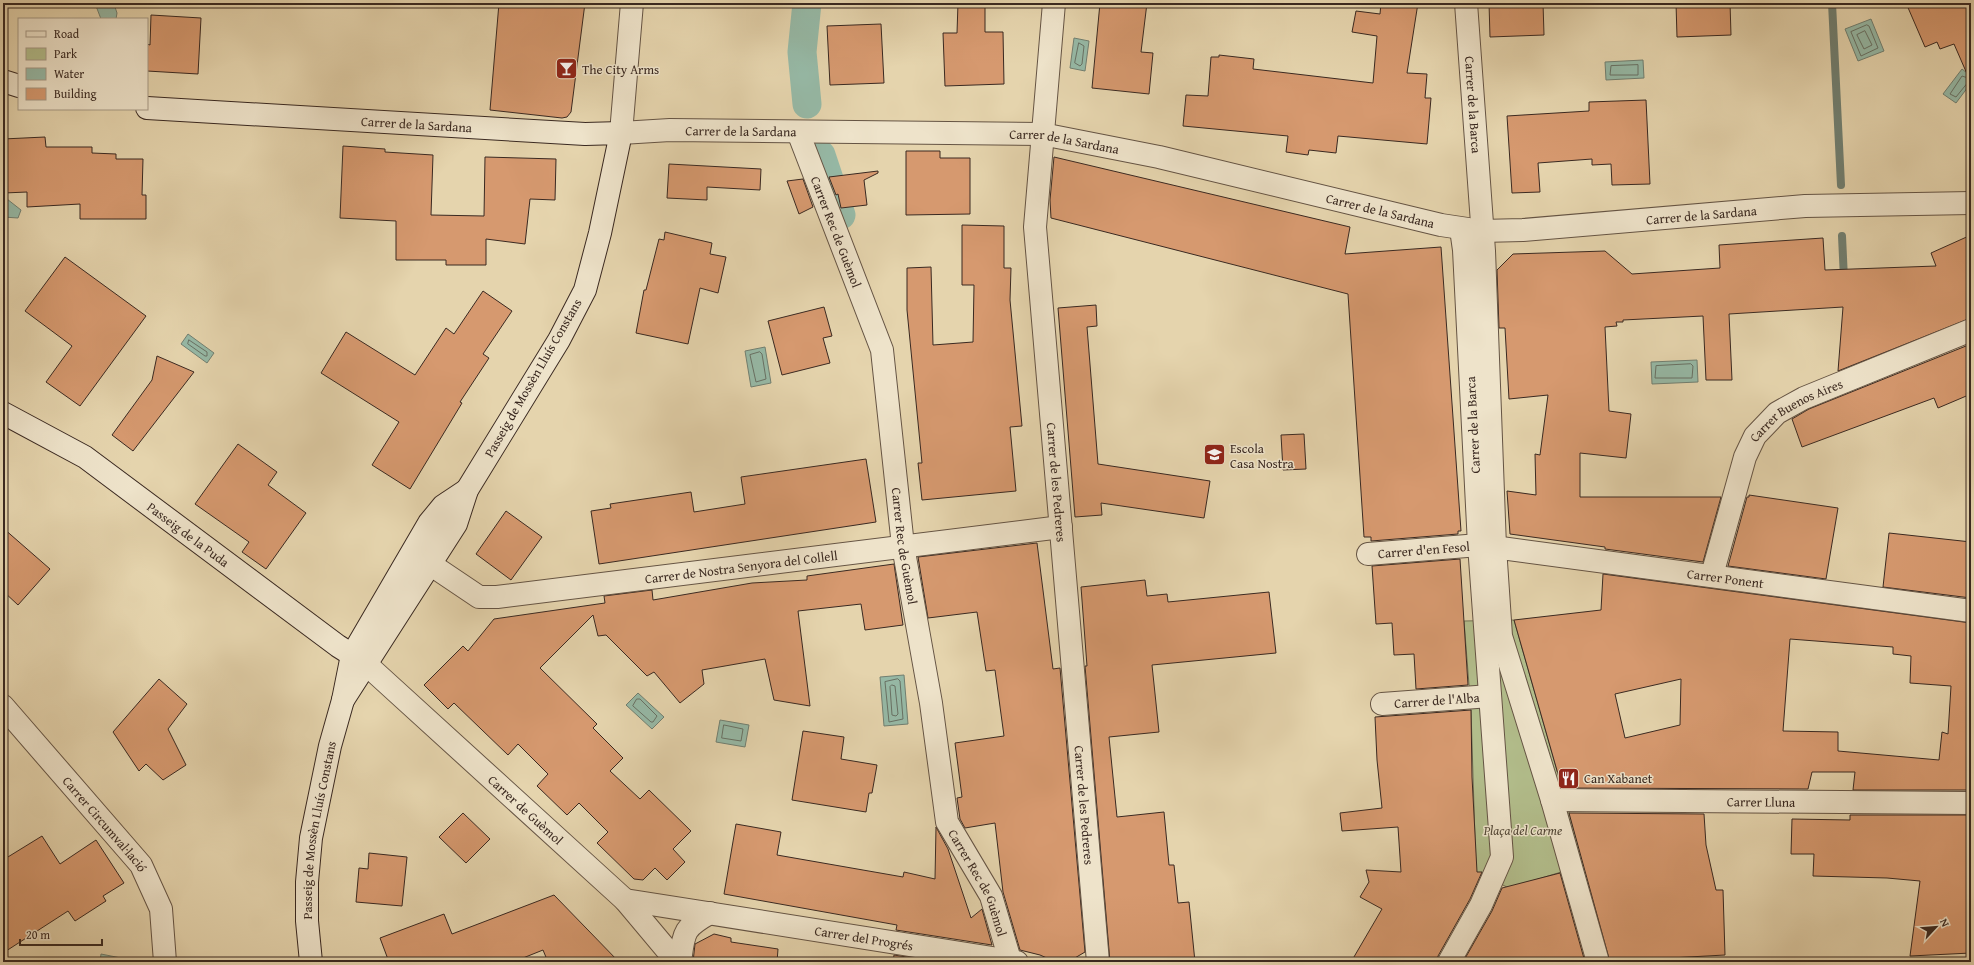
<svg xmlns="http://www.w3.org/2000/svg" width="1974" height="965" viewBox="0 0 1974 965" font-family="'Gentium Book Plus',serif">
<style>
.green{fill:#b2bd8b;stroke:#767356}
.water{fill:#96b9a6;stroke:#717f71}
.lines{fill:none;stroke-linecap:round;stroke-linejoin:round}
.shore{stroke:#687164;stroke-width:1}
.stream{stroke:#717f71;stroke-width:8}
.canal{stroke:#96b9a6;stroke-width:29}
.building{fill:#d6996f;stroke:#3a2921;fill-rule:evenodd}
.pedestrian-casing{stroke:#655444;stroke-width:24}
.minor-casing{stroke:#655444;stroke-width:24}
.tertiary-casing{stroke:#655444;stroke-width:24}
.secondary-casing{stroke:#3a2921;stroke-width:24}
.pedestrian{stroke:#eee3ca;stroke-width:22}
.minor{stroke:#eee3ca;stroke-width:22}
.tertiary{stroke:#eee3ca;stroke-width:22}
.secondary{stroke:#eee3ca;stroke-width:22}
.labels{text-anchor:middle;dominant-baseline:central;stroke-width:3;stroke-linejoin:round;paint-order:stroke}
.poi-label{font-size:13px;fill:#3a2921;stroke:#eee3ca;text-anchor:start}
.street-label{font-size:13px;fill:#3a2921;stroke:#eee3ca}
.park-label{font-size:13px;font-style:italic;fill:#524736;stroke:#eee3ca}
</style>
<rect width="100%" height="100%" fill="#e5d4ad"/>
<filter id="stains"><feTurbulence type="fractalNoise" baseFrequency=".005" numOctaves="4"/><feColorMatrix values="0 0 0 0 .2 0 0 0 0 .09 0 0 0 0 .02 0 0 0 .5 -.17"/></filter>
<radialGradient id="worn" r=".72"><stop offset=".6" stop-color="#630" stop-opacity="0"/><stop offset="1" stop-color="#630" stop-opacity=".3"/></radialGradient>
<path class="green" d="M1514,620L1584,865L1509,888L1476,872L1471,710L1464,621Z"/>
<path class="water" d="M91,3H120L115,7L117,13L116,19H101L96,6Z
M1871,19L1884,51L1858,61L1845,29Z
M1074,38L1089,41L1085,71L1070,68Z
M1643,60L1644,78L1606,80L1605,62Z
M1962,69L1971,76V83L1956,103L1943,94Z
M3,199H7L21,210L18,218L3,217Z
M188,334L214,353L207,363L181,344Z
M765,347L771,383L751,387L745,351Z
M1697,360L1698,382L1652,384L1651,362Z
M904,675L908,724L884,726L880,677Z
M638,693L664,717L652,729L626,705Z
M720,720L749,725L745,747L716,742Z
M101,954L121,958L125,962H100Z"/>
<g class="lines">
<path class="shore" d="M1867,25L1869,26L1878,48L1861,56L1851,32Z
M1865,31L1872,45L1864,49L1857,35Z
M1079,43L1084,46L1082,64L1080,66L1075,63Z
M1638,65V75H1610L1611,66Z
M1968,78L1962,76L1950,94L1956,97L1969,81
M189,340L207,352V356H205L188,344Z
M760,352L762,354L766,379L756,382L750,355Z
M1691,364L1693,366L1692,378H1655L1656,366Z
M898,679L900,681L903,719L889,722L885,682Z
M892,685L895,686L898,714L896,716L892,715L890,687Z
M637,699H640L657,716L653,722H651L633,706Z
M724,725L743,729L741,741L722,738Z"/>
<path class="stream" d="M1832,3L1841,185
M1842,236L1844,279"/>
<path class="canal" d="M807,3L802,52L807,104
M821,155L841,215"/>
</g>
<path class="building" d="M499,3H585L571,112L567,117L562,118L490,110Z
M958,3H985V32H1003L1004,84L945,86L943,33H957Z
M1100,3H1147L1141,52L1153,53L1149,94L1092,88Z
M1381,3H1418L1407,73L1427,74L1425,98H1431L1427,144L1338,136L1336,153L1309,150L1308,155L1286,152L1288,136L1183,126L1186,95L1208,96L1211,57H1219V55L1254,59L1253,69L1373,83L1377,36L1352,32L1356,11L1380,14Z
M1489,3H1543L1544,35L1490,37Z
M1676,3H1730L1731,35L1677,37Z
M1906,3H1971V83L1954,44L1940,49L1937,42L1925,47Z
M151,15L201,18L198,74L147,71V44L150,45Z
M881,24L884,83L830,85L827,26Z
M1646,100L1650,184L1612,185L1611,164L1592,165V159L1538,163L1540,192L1512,193L1507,116L1589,111V102Z
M45,137L46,147H92V153L116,154V159H143L142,195H146V219H80V204L27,207V192L4,193L3,139Z
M343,146L385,149V152L433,155L431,215L484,216L485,157L556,159L555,200L530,199L525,244L486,239V265H446V260H396V221L340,218Z
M906,151H940V158H970V214L906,215Z
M1054,157L1350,227L1345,254L1441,247L1461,531H1458V534L1371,541V537H1364L1348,294L1051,218L1050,200Z
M669,164L761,169L760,190L707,187V200L667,198Z
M878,171V173L864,180L867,205L841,208L838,194L836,195L829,177Z
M803,179L813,207L799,214L787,181Z
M962,225L1004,226V268H1011L1010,300L1022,426L1010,427L1016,491L922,500L918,463H922L907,310V268L931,267L933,345L973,342L974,285H962Z
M665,232L712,243L710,254L726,257L718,293L700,288L688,344L636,333L644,290H646L659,239L664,240Z
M1971,235V318L1838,371L1843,307L1729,314L1732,380H1706L1703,316L1623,320V322H1616L1617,326L1605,327L1609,411L1631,414L1626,458L1580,453V497H1721L1703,562L1605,549V547L1510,534L1507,491L1536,495L1535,454L1540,455L1548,395L1509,399L1505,328H1499L1497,270L1513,254L1605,251L1632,274L1720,268L1719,245L1823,238L1825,270L1936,266L1931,253Z
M65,257L146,316L80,406L46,382L72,346L25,311Z
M483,291L512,311L483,354L489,358L460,402L462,403L410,489L372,465L399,422L321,373L346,332L415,375L446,328L454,334Z
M1096,305L1097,326L1087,327L1098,464L1210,481L1204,518L1101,503L1102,515L1075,517L1058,308Z
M824,307L832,336L823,338L830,363L782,375L768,321Z
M1971,344V394L1938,408L1934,398L1802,447L1792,419L1809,409Z
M157,356L194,372L133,451L112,435L152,380Z
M1304,434L1306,469L1283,470L1281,435Z
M238,444L277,472L268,485L306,513L266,569L242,552L249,542L195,504Z
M866,459L876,522L599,564L591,511L611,508L610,504L691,492L694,512L745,504L741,477Z
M1749,495L1838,508L1826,579L1728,566L1747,497H1749Z
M506,511L542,537L511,580L476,554Z
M3,528L50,569L18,605L3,591Z
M1889,533L1971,542V598L1883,587Z
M1037,543L1053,669L1060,668L1085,952L1068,962H1056L1040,955L1020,950L1003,892L995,823L965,828L960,819L957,798L962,797L955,743L1004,736L995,670L986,671L977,612L928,618L918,557Z
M1460,559L1468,685L1416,689L1414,654L1394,655L1392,623L1376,624L1372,566Z
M894,564L903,625L865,630L861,604L798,611L810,706L774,700L765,659L702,670L704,684L680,703L654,672L647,676L606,635L598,636L593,615L540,668L597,724L593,728L623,758L610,771L640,799L649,790L691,831L673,849L685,862L667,880L655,868L643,880L634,879L597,843L608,832L579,803L567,815L537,786L548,774L518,744L508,755L454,703L448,709L424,685L463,646L468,651L494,619L605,603L604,596L652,590L653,600L752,583L807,580V576Z
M1603,574L1971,623V790H1853L1855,772H1812L1808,789L1562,788L1514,620L1601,610ZM1790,639L1893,647V654L1911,656L1910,683L1951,686L1948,734L1942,732L1939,760L1838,751V732L1783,731ZM1681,679L1680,725L1625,738L1615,694Z
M1145,580L1147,596L1167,594L1168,602L1269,592L1276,653L1152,665L1159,732L1109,737L1117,817L1164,812L1169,865H1174L1178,903L1189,902L1195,962H1110L1085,666H1087L1081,587Z
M159,679L187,704L168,729L186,765L163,780L146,764L139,771L113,732Z
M1471,710L1472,777L1477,872H1482L1470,899L1438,956L1437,962H1351L1382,909L1360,897L1369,882L1366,870L1401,872L1398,827L1342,831L1340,813L1382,808L1377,760L1375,717Z
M803,731L844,737L841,759L877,765L872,793H869L866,812L792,800Z
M463,813L490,839L466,863L439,837Z
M1569,813L1704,814L1706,845L1716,890H1723L1725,955L1670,958L1671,962H1610Z
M1850,815H1971V953L1910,956L1920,881L1887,878L1813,876L1814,854H1791L1792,819L1850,820Z
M736,824L781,832L777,855L903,877L904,872L935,879L936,827L948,849L971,918L982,909L992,945L896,930L897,925L724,894Z
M42,836L60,864L96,840L124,883L103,896L106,901L75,921L68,911L3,953V860Z
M369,853L407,857L402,906L356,902L359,868L368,869Z
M1560,873L1585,962H1463L1492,911L1502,888Z
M554,895L619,962H548L543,950L513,962H389L380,938L444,914L452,934Z
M714,934L731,938V942L778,949L777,962H693L695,944Z
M894,955L937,962H893Z"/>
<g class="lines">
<defs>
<g id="pedestrian">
<path id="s1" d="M1466,3L1484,251L1495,547L1501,636L1552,800L1598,962"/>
<path id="s2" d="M1552,800L1971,803"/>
</g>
<g id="minor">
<path id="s3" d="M1054,3L1035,227L1098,962"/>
<path id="s4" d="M798,132L882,350L903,546L931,703L947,822L991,896L1010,960"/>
<path d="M621,133L632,3"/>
<path id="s5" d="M1368,554L1479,545L1971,611"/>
<path id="s6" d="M421,558L479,597H497L1061,527"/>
<path id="s7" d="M1712,575L1745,457L1755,436L1777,413L1804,398L1971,330"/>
<path id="s8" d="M1382,704L1490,696"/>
<path id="s9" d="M3,706L141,865L161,909L165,962"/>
<path id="s10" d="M625,900L1017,962"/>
<path d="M680,962C684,932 683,928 710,913"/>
<path d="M1449,962L1481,905L1502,857L1479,545L1464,250L1461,229"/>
</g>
<g id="tertiary">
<path id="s11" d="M621,133L670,130L1042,134L1159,157L1441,225L1481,231L1523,230L1805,206L1971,203"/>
<path d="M415,568L437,532L448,503"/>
<path id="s12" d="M370,644L367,665L625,900L677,962"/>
</g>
<g id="secondary">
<path d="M3,81L19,86"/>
<path id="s13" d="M147,108L585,134L621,133L600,233L585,290L559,340L467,490L456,524L343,700"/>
<path id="s14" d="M3,413L85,457L338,646L365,663"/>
<path id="s15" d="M311,962L307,921V882L311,838L330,746L343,700L352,655L429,523L443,506L467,490"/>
</g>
</defs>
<use href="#pedestrian" class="pedestrian-casing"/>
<use href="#minor" class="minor-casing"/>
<use href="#tertiary" class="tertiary-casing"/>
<use href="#secondary" class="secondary-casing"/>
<use href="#pedestrian" class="pedestrian"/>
<use href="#minor" class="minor"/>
<use href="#tertiary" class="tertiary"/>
<use href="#secondary" class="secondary"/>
</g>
<defs>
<symbol id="bar-square" viewBox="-11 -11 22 22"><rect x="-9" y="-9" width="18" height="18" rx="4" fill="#8f2418" stroke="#eee3ca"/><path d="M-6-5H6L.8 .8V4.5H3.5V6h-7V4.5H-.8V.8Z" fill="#fff"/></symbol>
<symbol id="school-square" viewBox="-11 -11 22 22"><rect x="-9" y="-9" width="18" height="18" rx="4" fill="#8f2418" stroke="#eee3ca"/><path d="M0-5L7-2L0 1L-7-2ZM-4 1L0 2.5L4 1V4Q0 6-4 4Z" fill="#fff"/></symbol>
<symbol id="restaurant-square" viewBox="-11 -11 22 22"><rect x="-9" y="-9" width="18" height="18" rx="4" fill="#8f2418" stroke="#eee3ca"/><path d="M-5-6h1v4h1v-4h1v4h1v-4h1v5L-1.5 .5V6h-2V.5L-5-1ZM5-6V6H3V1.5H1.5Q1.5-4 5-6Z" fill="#fff"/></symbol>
</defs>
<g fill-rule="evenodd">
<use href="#bar-square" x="554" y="56" width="25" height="25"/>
<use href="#school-square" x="1202" y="442" width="25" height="25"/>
<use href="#restaurant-square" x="1556" y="766" width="25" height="25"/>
</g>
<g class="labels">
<g class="poi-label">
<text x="582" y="69">The City Arms</text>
<text x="1230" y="448">Escola<tspan x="1230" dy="15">Casa Nostra</tspan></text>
<text x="1584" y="778">Can Xabanet</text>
</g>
<g class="street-label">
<text stroke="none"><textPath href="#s1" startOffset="102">Carrer de la Barca</textPath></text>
<text stroke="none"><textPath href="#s13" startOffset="270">Carrer de la Sardana</textPath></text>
<text stroke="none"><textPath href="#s11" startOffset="120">Carrer de la Sardana</textPath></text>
<text stroke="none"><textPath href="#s11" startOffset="444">Carrer de la Sardana</textPath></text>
<text stroke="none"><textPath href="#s11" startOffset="768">Carrer de la Sardana</textPath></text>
<text stroke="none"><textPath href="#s11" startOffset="1092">Carrer de la Sardana</textPath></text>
<text stroke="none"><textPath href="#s4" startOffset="107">Carrer Rec de Guèmol</textPath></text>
<text transform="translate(533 378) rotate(-60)">Passeig de Mossèn Lluís Constans</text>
<text stroke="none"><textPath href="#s7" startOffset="195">Carrer Buenos Aires</textPath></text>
<text transform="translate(1473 425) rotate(-93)">Carrer de la Barca</text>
<text stroke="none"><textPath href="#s3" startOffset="481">Carrer de les Pedreres</textPath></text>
<text stroke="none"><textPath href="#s14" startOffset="222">Passeig de la Puda</textPath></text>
<text stroke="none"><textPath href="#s4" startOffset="431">Carrer Rec de Guèmol</textPath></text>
<text stroke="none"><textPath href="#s5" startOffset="56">Carrer d'en Fesol</textPath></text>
<text stroke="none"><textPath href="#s6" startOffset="334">Carrer de Nostra Senyora del Collell</textPath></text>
<text stroke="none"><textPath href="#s5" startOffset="360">Carrer Ponent</textPath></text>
<text stroke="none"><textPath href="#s8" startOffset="55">Carrer de l'Alba</textPath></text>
<text stroke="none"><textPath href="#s2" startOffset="209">Carrer Lluna</textPath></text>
<text stroke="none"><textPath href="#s3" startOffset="805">Carrer de les Pedreres</textPath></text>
<text stroke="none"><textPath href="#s12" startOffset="236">Carrer de Guèmol</textPath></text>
<text stroke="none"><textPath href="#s9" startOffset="156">Carrer Circumval·lació</textPath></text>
<text stroke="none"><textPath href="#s15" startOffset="133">Passeig de Mossèn Lluís Constans</textPath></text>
<text stroke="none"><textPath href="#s4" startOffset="779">Carrer Rec de Guèmol</textPath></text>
<text stroke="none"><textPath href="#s10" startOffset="242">Carrer del Progrés</textPath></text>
</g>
<g class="park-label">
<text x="1523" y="830">Plaça del Carme</text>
</g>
</g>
<rect width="1974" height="965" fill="none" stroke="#e5d4ad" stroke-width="16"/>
<rect x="4" y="4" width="1966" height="957" fill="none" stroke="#3a2921" stroke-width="2"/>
<rect x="8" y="8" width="1958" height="949" fill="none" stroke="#3a2921"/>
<rect x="18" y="18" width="130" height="92" fill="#eee3ca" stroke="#a69986"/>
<rect x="26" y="31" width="20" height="6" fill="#eee3ca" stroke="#a69986"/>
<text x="54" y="38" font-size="12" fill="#3a2921">Road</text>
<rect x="26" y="48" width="20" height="12" fill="#b2bd8b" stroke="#a69986"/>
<text x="54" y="58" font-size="12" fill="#3a2921">Park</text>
<rect x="26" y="68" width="20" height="12" fill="#96b9a6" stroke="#a69986"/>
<text x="54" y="78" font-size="12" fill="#3a2921">Water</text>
<rect x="26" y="88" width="20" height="12" fill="#d6996f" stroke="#a69986"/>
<text x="54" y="98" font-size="12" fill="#3a2921">Building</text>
<g transform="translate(1936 927) rotate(64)" stroke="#eee3ca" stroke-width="3" paint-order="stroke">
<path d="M0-3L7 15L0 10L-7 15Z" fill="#3a2921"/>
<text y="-6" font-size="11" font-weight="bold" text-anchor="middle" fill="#3a2921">N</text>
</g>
<path d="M20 939v6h82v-6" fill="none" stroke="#3a2921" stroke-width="2"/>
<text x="26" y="939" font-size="12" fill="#3a2921" stroke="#eee3ca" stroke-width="3" paint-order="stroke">20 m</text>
<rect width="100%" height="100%" filter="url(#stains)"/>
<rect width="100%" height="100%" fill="url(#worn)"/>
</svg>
